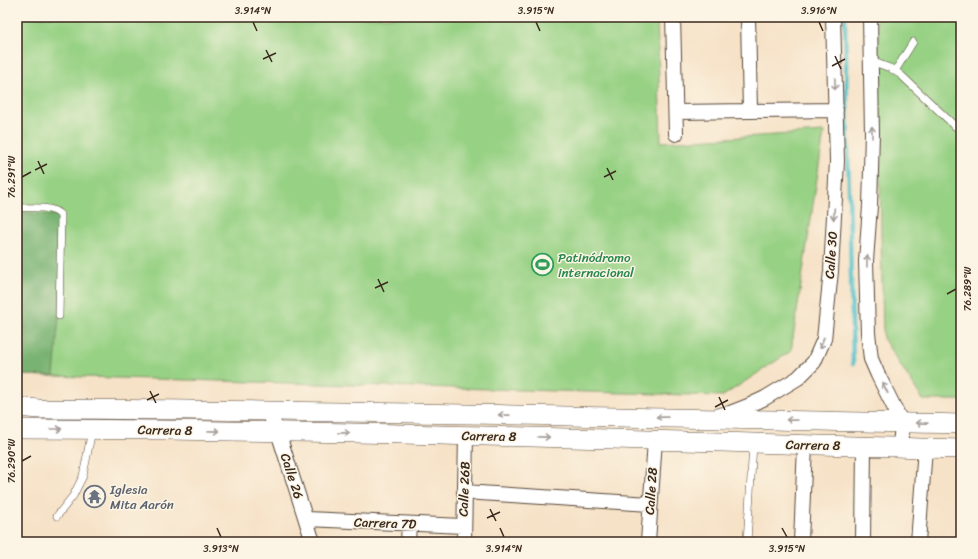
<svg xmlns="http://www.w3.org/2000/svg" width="978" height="559" viewBox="0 0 978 559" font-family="Sriracha,sans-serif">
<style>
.green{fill:#97d184;stroke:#697e51}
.forest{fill:#79b372;stroke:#5a6e48}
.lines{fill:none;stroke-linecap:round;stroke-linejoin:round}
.stream{stroke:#53c0c9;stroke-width:4.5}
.lane-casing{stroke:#574637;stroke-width:8}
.street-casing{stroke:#574637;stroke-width:16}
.secondary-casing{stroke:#574637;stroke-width:20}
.lane{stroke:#fff;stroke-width:7}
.street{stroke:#fff;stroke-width:14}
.secondary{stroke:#fff;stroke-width:19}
.oneway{stroke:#a79f9a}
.ticks{fill:none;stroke:#3b2a1e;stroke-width:1.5}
.labels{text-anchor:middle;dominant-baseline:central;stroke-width:3;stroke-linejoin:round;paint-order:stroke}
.street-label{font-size:13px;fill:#3b2a1e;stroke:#fcf5e5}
.leisure-label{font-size:13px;fill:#27864d;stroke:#fcf5e5;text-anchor:start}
.worship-label{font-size:13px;fill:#5b616d;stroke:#fcf5e5;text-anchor:start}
.neatline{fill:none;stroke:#3b2a1e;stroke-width:1.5}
.ticks-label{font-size:10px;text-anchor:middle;fill:#3b2a1e}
</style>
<rect width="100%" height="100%" fill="#fcf5e5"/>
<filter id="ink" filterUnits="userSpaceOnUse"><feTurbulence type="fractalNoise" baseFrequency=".025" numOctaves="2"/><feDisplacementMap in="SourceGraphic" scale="8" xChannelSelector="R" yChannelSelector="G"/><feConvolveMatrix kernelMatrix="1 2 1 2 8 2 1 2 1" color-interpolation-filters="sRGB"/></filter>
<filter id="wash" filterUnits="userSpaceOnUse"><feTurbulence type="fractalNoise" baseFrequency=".012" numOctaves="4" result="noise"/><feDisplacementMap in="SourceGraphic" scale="16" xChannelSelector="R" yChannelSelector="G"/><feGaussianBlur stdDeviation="0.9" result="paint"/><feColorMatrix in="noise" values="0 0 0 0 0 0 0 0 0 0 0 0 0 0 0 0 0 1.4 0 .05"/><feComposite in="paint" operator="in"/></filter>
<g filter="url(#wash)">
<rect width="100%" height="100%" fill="#f6e2c7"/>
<path class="green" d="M17,17H657L661,142L824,132L791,351L723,396L17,375Z
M877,17H961V400H923L883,338Z"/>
<path class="forest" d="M17,212L61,216L59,316L54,376L17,375Z"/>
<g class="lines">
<path class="stream" d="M845,17L853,364"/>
</g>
</g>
<g filter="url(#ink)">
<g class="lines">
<defs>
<path id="lane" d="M871,61L890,68L901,75L956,127
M895,71L913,42
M17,208C29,208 54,205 61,216L59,316
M57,516L73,496L83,476L92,430
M747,542L753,444"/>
<path id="street" d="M673,17L676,134
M748,17L750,111
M870,17L872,133L870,206L866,261L868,333L871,359L878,375L902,423L900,447
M676,112L836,110
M268,411L278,432L313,542
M719,415L730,413L748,406L765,398L798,378L814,362L824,339L831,271L837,161L833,17
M464,492L650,504
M307,519L463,526
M408,542L409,524
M464,542L466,436
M648,542L655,440
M801,542L805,445
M863,542L864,446
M918,542L925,448"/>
<path id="secondary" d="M17,407L39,409C346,410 654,418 961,424
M17,429C332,430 646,440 961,449"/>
</defs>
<use href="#lane" class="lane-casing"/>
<use href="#street" class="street-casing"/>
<use href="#secondary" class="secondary-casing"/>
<use href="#lane" class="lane"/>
<use href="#street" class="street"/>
<use href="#secondary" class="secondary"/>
</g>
<defs><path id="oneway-shaft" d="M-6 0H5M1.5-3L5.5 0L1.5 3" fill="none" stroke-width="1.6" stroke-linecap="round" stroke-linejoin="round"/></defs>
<g class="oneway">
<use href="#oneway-shaft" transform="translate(835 84) rotate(89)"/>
<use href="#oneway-shaft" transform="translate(872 132) rotate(-90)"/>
<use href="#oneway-shaft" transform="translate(834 214) rotate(93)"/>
<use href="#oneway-shaft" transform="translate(867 261) rotate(-89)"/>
<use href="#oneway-shaft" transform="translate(822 343) rotate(110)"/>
<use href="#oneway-shaft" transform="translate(885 388) rotate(-119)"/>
<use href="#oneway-shaft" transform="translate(504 415) rotate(-179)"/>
<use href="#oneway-shaft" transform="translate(662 417) rotate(-179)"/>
<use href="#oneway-shaft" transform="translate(792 420) rotate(-179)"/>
<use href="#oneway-shaft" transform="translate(922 423) rotate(-179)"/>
<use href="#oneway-shaft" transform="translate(56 429)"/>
<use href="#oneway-shaft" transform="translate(214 431) rotate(1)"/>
<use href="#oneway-shaft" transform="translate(344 433) rotate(1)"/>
<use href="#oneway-shaft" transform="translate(544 437) rotate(1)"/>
</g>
</g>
<path class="ticks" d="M253,22L257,31M536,22L540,31M819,22L823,31M266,50L272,62M835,56L841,69M263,59L276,53M832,66L845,59M38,161L44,174M607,168L613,180M35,170L47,164M22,177L31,172M604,177L616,171M378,279L384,292M375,288L388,282M947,294L956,289M150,391L156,403M719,397L725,410M147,400L159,394M715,407L728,400M22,461L31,456M490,509L496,521M487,518L500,512M217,528L221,537M500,528L504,537M782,528L787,537"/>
<defs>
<symbol id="stadium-ring" viewBox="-11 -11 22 22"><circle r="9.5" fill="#fcf5e5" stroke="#2e9e5b" stroke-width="1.5"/><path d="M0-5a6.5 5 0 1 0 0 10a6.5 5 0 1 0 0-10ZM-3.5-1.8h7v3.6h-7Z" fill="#2e9e5b"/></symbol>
<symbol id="temple-ring" viewBox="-11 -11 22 22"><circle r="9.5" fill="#fcf5e5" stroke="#6b7280" stroke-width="1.5"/><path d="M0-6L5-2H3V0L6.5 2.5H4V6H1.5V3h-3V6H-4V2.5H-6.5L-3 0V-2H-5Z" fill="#6b7280"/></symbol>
</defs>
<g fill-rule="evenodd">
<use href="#stadium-ring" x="530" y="252" width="25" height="25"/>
<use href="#temple-ring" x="82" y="484" width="25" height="25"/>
</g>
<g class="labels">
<g class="street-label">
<text transform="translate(831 255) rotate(-86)">Calle 30</text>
<text transform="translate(165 430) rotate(1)">Carrera 8</text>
<text transform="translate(489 436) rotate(1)">Carrera 8</text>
<text transform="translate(813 445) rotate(1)">Carrera 8</text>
<text transform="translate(292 476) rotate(72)">Calle 26</text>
<text transform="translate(464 489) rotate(-88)">Calle 26B</text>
<text transform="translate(651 491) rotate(-86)">Calle 28</text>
<text transform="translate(385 523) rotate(2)">Carrera 7D</text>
</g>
<g class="leisure-label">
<text x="558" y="257">Patinódromo<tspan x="558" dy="15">internacional</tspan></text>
</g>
<g class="worship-label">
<text x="110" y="489">Iglesia<tspan x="110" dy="15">Mita Aarón</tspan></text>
</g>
</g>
<rect width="978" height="559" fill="none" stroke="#fcf5e5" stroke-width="44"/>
<rect x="22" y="22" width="934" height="515" class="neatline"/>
<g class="ticks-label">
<text x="253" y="14">3.914°N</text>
<text x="536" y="14">3.915°N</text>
<text x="819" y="14">3.916°N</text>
<text transform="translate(11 177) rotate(-90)" y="4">76.291°W</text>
<text transform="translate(967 289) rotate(-90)" y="4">76.289°W</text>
<text transform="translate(11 461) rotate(-90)" y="4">76.290°W</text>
<text x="221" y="552">3.913°N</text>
<text x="504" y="552">3.914°N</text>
<text x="787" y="552">3.915°N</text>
</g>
</svg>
